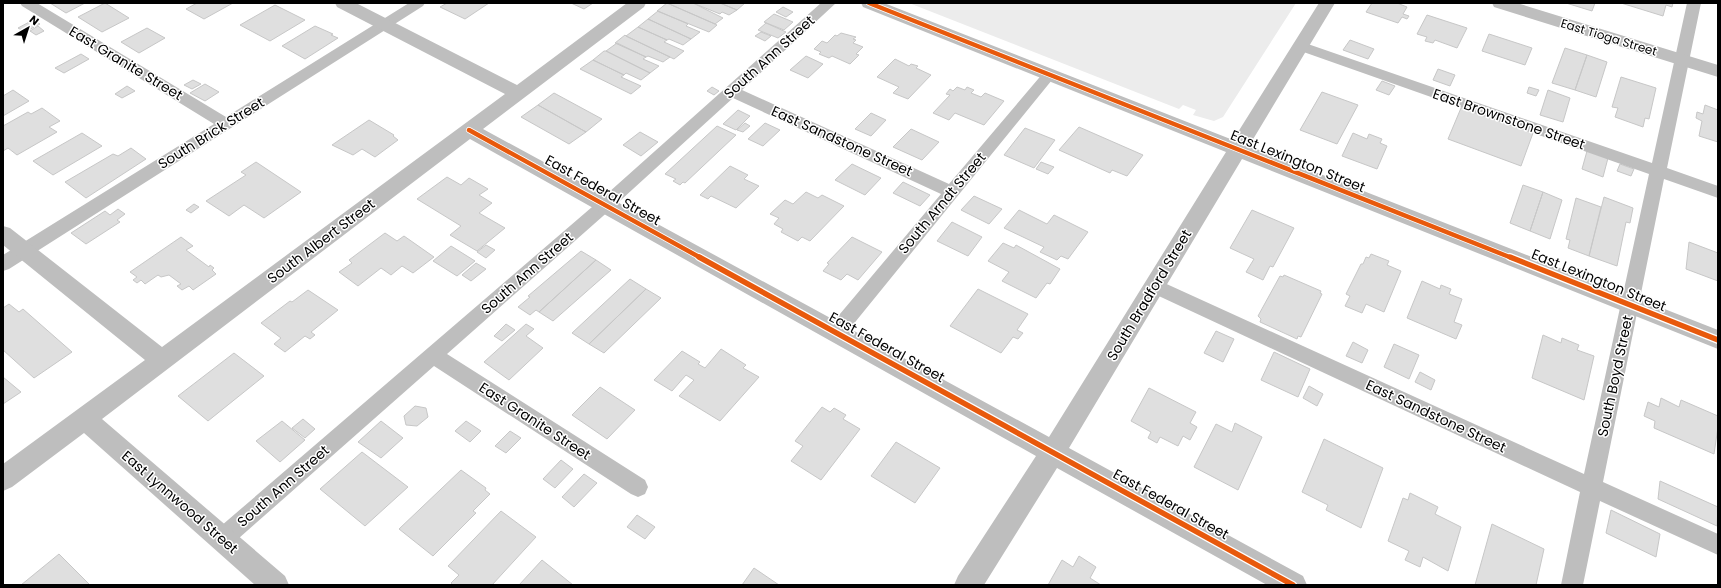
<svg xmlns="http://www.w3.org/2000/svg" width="1721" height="588" viewBox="0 0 1721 588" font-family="Poppins,sans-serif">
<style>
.green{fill:#ececec}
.building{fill:#dfdfdf;stroke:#c7c7c7}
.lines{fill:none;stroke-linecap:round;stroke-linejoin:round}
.lane{fill:#bebebe;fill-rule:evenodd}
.street{fill:#bebebe;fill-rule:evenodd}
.cycleway-far1-casing{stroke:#fff;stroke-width:6}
.cycleway-casing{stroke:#fff;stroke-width:8}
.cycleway-far1{stroke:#e8590c;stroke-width:4.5}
.cycleway{stroke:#e8590c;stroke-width:5.5}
.labels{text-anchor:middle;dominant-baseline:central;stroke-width:3;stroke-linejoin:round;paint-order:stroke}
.far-street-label{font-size:12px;fill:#000;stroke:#fff}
.street-label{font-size:14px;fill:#000;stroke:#fff}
</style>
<rect width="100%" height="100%" fill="#fff"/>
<path class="green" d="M909,3H1296L1223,117L1214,121L1193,115L1196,110L1183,105L1179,109Z"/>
<path class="building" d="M50,3H85L66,13Z
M105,3L129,18L102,32L78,17Z
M197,3H233L204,19L186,9Z
M447,3H489L465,19L440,7Z
M571,3H593L584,9Z
M667,3H693L723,18L715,24Z
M667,3L715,24L717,25L709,32L657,11Z
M693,3H720L737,10L729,15L722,12L720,14Z
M720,3H745L737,10Z
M1372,3H1397L1407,7L1403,14L1409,16L1407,19L1402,17L1398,23L1366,12Z
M1566,3H1595L1592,11Z
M1621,3H1673L1672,7L1666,5L1663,16Z
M275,5L305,20L270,41L240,25Z
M783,7L793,12L786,17L776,12Z
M658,11L688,24L686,26L700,32L691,39L648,19Z
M774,14L793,22L784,30L764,22Z
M1427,15L1467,28L1457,48L1435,40L1433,43L1425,41L1427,37L1417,34Z
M648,19L691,39L683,45L669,39L667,40L638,27Z
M33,20L40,24L25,32L18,28Z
M766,23L786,32L778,38L758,30Z
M38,26L44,31L36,35L30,31Z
M315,26L333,34L331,35L338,38L305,59L282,46Z
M638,27L667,40L664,42L684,51L674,59L626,36Z
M147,28L165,38L139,53L121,42Z
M761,32L771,36L765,41L755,36Z
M841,33L856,37L853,39L856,40L853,43L863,47L856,54L859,55L850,64L832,56L829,58L819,54L821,52L814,49L822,41L827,43L835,35L837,36Z
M1489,34L1532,48L1525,65L1482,51Z
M625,35L626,36L670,57L663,62L648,56L646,57L615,43Z
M1350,40L1374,49L1368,59L1343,50Z
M617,43L646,57L643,59L659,66L650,73L606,51Z
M1565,48L1587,55L1575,90L1552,83Z
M604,51H606L650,73L641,80L626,73L624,75L593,60Z
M81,54L89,59L64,73L55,68Z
M1587,55L1607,62L1596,97L1575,90Z
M806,56L823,64L808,78L790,70Z
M895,59L909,66L911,64L918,66L916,68L931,75L908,99L893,93L899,87L877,77Z
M593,60L624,75L621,77L641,86L631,94L580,69Z
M1438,69L1455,75L1450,86L1433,80Z
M1621,77L1656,88L1649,119L1645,118L1643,127L1615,117L1618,108L1612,107Z
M193,80L201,84L192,89L184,85Z
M1382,81L1395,86L1389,95L1376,90Z
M205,84L219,92L205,101L190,93Z
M127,86L135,91L122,98L115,94Z
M712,87L719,91L714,95L707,91Z
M957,87L965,90L967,87L974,90L971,93L981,97L985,93L1004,101L984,125L955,113L949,120L933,113L950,95L946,94L950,89L953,91Z
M1529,87L1539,90L1536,96L1527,93Z
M13,90L29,101L3,116V96Z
M1548,90L1570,98L1563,122L1540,115Z
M1322,92L1358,105L1337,144L1300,130Z
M554,93L602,119L586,132L538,105Z
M538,105L586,132L569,144L521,117Z
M1705,105L1718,110V142L1699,136L1702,121L1696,118L1697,112L1703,114Z
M42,108L60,121L49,127L57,132L17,155L8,148L3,151V126L28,112L31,114Z
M1461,108L1533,133L1521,166L1448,139Z
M738,110L750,116L736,130L723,124Z
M871,113L886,120L871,136L855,129Z
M369,120L394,135L393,136L398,140L375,157L362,149L353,155L332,145Z
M745,123L750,126L743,132L737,130Z
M765,123L780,130L763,146L748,139Z
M717,126L736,135L685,183L683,182L680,185L673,181L676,179L665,174Z
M1079,127L1143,155L1127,176L1112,170L1110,173L1059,150Z
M1025,128L1055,140L1034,168L1004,155Z
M911,129L939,142L922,160L893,147Z
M640,132L658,142L641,156L623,145Z
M82,133L102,146L53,175L33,161Z
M1353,133L1367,139L1369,134L1382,139L1380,143L1387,146L1377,169L1342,156Z
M131,148L146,159L86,198L65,182L113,154L118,156Z
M1587,151L1608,158L1603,177L1582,169Z
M256,162L301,192L264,218L244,205L229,216L206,201L246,175L241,172Z
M1041,162L1054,167L1048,174L1036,169Z
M852,164L881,178L865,195L835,180Z
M1620,164L1634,169L1631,176L1617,171Z
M730,166L748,175L744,179L759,186L736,208L711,196L708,199L700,195Z
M447,177L461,185L469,178L488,189L479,195L492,203L479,213L505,228L477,251L450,235L461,226L417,199Z
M903,182L930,195L920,206L893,193Z
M1523,185L1543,192L1530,231L1510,223Z
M806,192L818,198L822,195L844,206L810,241L802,237L798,241L781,232L783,229L774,224L779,218L770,214L785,200L793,204Z
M1543,192L1562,200L1550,239L1530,231Z
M974,196L1002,209L989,224L961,210Z
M1604,197L1633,208L1630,223L1626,222L1617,266L1589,256Z
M1576,198L1601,207L1589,256L1568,248L1570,240L1566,239Z
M194,204L199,207L191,213L186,210Z
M118,209L125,214L117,220L120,222L86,244L71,233L105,211L110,215Z
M1019,210L1047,224L1054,215L1088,232L1068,259L1061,256L1057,260L1040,252L1044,247L1004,228Z
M1252,210L1294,228L1273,267L1270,266L1263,280L1246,272L1254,259L1230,248Z
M952,222L982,237L968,256L937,241Z
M385,233L397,241L404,236L434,257L413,273L402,266L391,275L381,268L358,286L339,272L352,263L349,260Z
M181,237L193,246L186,250L209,267L210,265L214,268L212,270L216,274L193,290L189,286L182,290L177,286L181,284L169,275L161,277L158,275L145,284L141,280L137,283L133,280L137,277L130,272Z
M852,237L882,252L858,280L847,274L841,280L823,271L829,264L827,263Z
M1689,242L1718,253V281L1686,269Z
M1003,243L1014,248L1016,245L1060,269L1050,284L1047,283L1036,298L1002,281L1009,272L988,261Z
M486,245L495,250L486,258L477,252Z
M451,246L475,261L457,276L433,261Z
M581,251L596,260L539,312L536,310L530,315L518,307L530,297L528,296Z
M1371,254L1389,261L1387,265L1401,271L1384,312L1366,304L1362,313L1345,306L1350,296L1346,294L1361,264H1363L1366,257L1369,258Z
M596,260L611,270L553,321L539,312Z
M476,263L486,269L471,281L462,275Z
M1284,275L1321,291L1320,293L1322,294L1301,337L1298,336L1297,339L1260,322L1261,319L1258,316L1280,276L1283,277Z
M630,279L646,289L589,344L572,333Z
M1422,281L1440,289L1441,285L1451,289L1449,294L1462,299L1454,322L1462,325L1456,339L1407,318Z
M646,289L661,298L604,353L589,344Z
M978,289L1028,314L1017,330L1023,333L1018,339L1013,337L1001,353L950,326Z
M308,290L338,310L311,332L315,335L310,339L305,336L285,352L274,344L281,338L261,323L290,301L292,302Z
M9,304L19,312L23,309L72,352L34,378L3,350V308Z
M506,324L515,330L502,341L494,336Z
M526,324L534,329L526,336L543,348L509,380L484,362Z
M1216,331L1234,339L1223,362L1204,353Z
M1543,335L1561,343L1562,338L1579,345L1577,350L1594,356L1584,400L1532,378Z
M1353,342L1368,350L1362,363L1346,356Z
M1394,344L1419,355L1409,379L1384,367Z
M721,349L746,365L743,368L759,377L720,421L679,396L694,380L686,375L672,391L654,380L682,351L700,362L698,364L705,368Z
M1274,352L1310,369L1298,397L1261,380Z
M234,353L264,376L208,421L178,396Z
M1420,372L1435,380L1431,390L1415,382Z
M3,377L21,392L3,404Z
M1309,386L1323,394L1317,406L1303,398Z
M600,387L635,410L607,439L572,415Z
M1149,388L1196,412L1190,423L1197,427L1190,440L1183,436L1178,446L1160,437L1157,443L1148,438L1151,432L1131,421Z
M1661,398L1679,407L1681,400L1718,416V427L1714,454L1654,428L1655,421L1644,416L1648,402L1659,407Z
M415,406L426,408L428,417L417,426L406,425L404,416Z
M822,407L830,412L834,408L846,415L843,419L860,429L821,480L791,461L803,446L795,441Z
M303,419L315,429L305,438L292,428Z
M282,421L305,440L280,462L256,441Z
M381,421L403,438L381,458L358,442Z
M466,421L481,431L470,442L455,431Z
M1235,423L1262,437L1238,490L1194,467L1216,424L1232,432Z
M510,431L521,438L506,453L495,446Z
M1324,439L1383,468L1361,528L1326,510L1328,505L1302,492Z
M896,442L940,468L915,503L871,476Z
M362,452L408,487L365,526L320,489Z
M561,460L573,469L555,488L543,479Z
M461,470L486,488L485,490L490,494L473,511L476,513L433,556L399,529Z
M584,474L597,483L574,507L562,497Z
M1660,481L1718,507L1717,526L1658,499Z
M1410,493L1438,507L1435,514L1461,527L1448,571L1423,557L1420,567L1405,560L1409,551L1388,541L1403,498L1408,500Z
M1611,510L1660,534L1656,557L1606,533Z
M501,511L536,537L492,585H453L451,583L459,575L448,566Z
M637,515L655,527L645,539L627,527Z
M1492,524L1544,549L1536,585H1475Z
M59,554L90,585H21Z
M1079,556L1096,567L1090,578L1101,585H1048L1062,560L1073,567Z
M542,560L573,585H519Z
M754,568L779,585H742Z"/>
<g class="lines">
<path class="lane" d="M20,3H37L226,117L409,3H425L423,6L9,269L3,271V255L214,124L22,6Z
M821,3H836L742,90L949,184L1044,72L1049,70L1054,72L1056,75L843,337L836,340L829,337L827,332L829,327L941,194L733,98L611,209L447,354L645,480L648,487L645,494L638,497L631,494L434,366L230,546L222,549L214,546L211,539L214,532L599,201Z
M1687,3H1701L1667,168L1718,186V198L1664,179L1603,482L1718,534V555L1600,501L1583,585H1561L1580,492L1148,291L1145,286L1148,281L1154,279L1160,281L1584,474L1649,174L1295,49L1293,46L1295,43L1300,42L1305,43L1652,163Z"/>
<path class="street" d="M335,3H356L517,85L627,3H646L644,7L483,129L1049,437L1226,152L863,7L861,3H884L1233,140L1319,3H1335L1249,146L1718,330V349L1242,159L1069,448L1303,576L1307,585H1267L1057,468L984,585H954L958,576L1036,456L470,139L102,419L285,576L289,585H255L84,433L12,487L3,491V464L145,360L3,245V226L10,228L162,347L505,94L337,7Z
M1492,3H1517L1718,65V77L1494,7Z"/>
<defs>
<path id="cycleway-far1" d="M869,3L1512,258
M469,130L701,258"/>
<path id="cycleway" d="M699,257L1293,585
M1510,257L1718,340"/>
</defs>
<use href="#cycleway-far1" class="cycleway-far1-casing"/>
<use href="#cycleway" class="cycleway-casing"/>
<use href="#cycleway-far1" class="cycleway-far1"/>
<use href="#cycleway" class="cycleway"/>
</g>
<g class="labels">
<g class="far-street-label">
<text transform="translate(1609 37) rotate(17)">East Tioga Street</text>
</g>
<g class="street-label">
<text transform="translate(769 57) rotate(-42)">South Ann Street</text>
<text transform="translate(126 63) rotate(31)">East Granite Street</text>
<text transform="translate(1509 119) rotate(19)">East Brownstone Street</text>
<text transform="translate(211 133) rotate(-32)">South Brick Street</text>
<text transform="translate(842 141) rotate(24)">East Sandstone Street</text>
<text transform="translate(1298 161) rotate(22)">East Lexington Street</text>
<text transform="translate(603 190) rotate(29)">East Federal Street</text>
<text transform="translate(942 203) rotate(-50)">South Arndt Street</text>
<text transform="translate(321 241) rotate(-37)">South Albert Street</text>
<text transform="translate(527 273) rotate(-41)">South Ann Street</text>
<text transform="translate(1599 280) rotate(22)">East Lexington Street</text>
<text transform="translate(1149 295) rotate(-59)">South Bradford Street</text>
<text transform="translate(887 347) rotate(29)">East Federal Street</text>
<text transform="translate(1615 376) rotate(-78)">South Boyd Street</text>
<text transform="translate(1436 416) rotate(25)">East Sandstone Street</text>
<text transform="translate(535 421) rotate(33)">East Granite Street</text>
<text transform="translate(283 486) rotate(-41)">South Ann Street</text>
<text transform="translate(180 502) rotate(41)">East Lynnwood Street</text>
<text transform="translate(1171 504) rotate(29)">East Federal Street</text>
</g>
</g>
<rect width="1721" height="588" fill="none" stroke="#000000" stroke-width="8"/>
<g transform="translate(28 28) rotate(39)" stroke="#ffffff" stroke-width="3" paint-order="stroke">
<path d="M0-3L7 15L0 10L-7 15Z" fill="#000000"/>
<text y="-6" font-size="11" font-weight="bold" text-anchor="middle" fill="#000000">N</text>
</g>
</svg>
